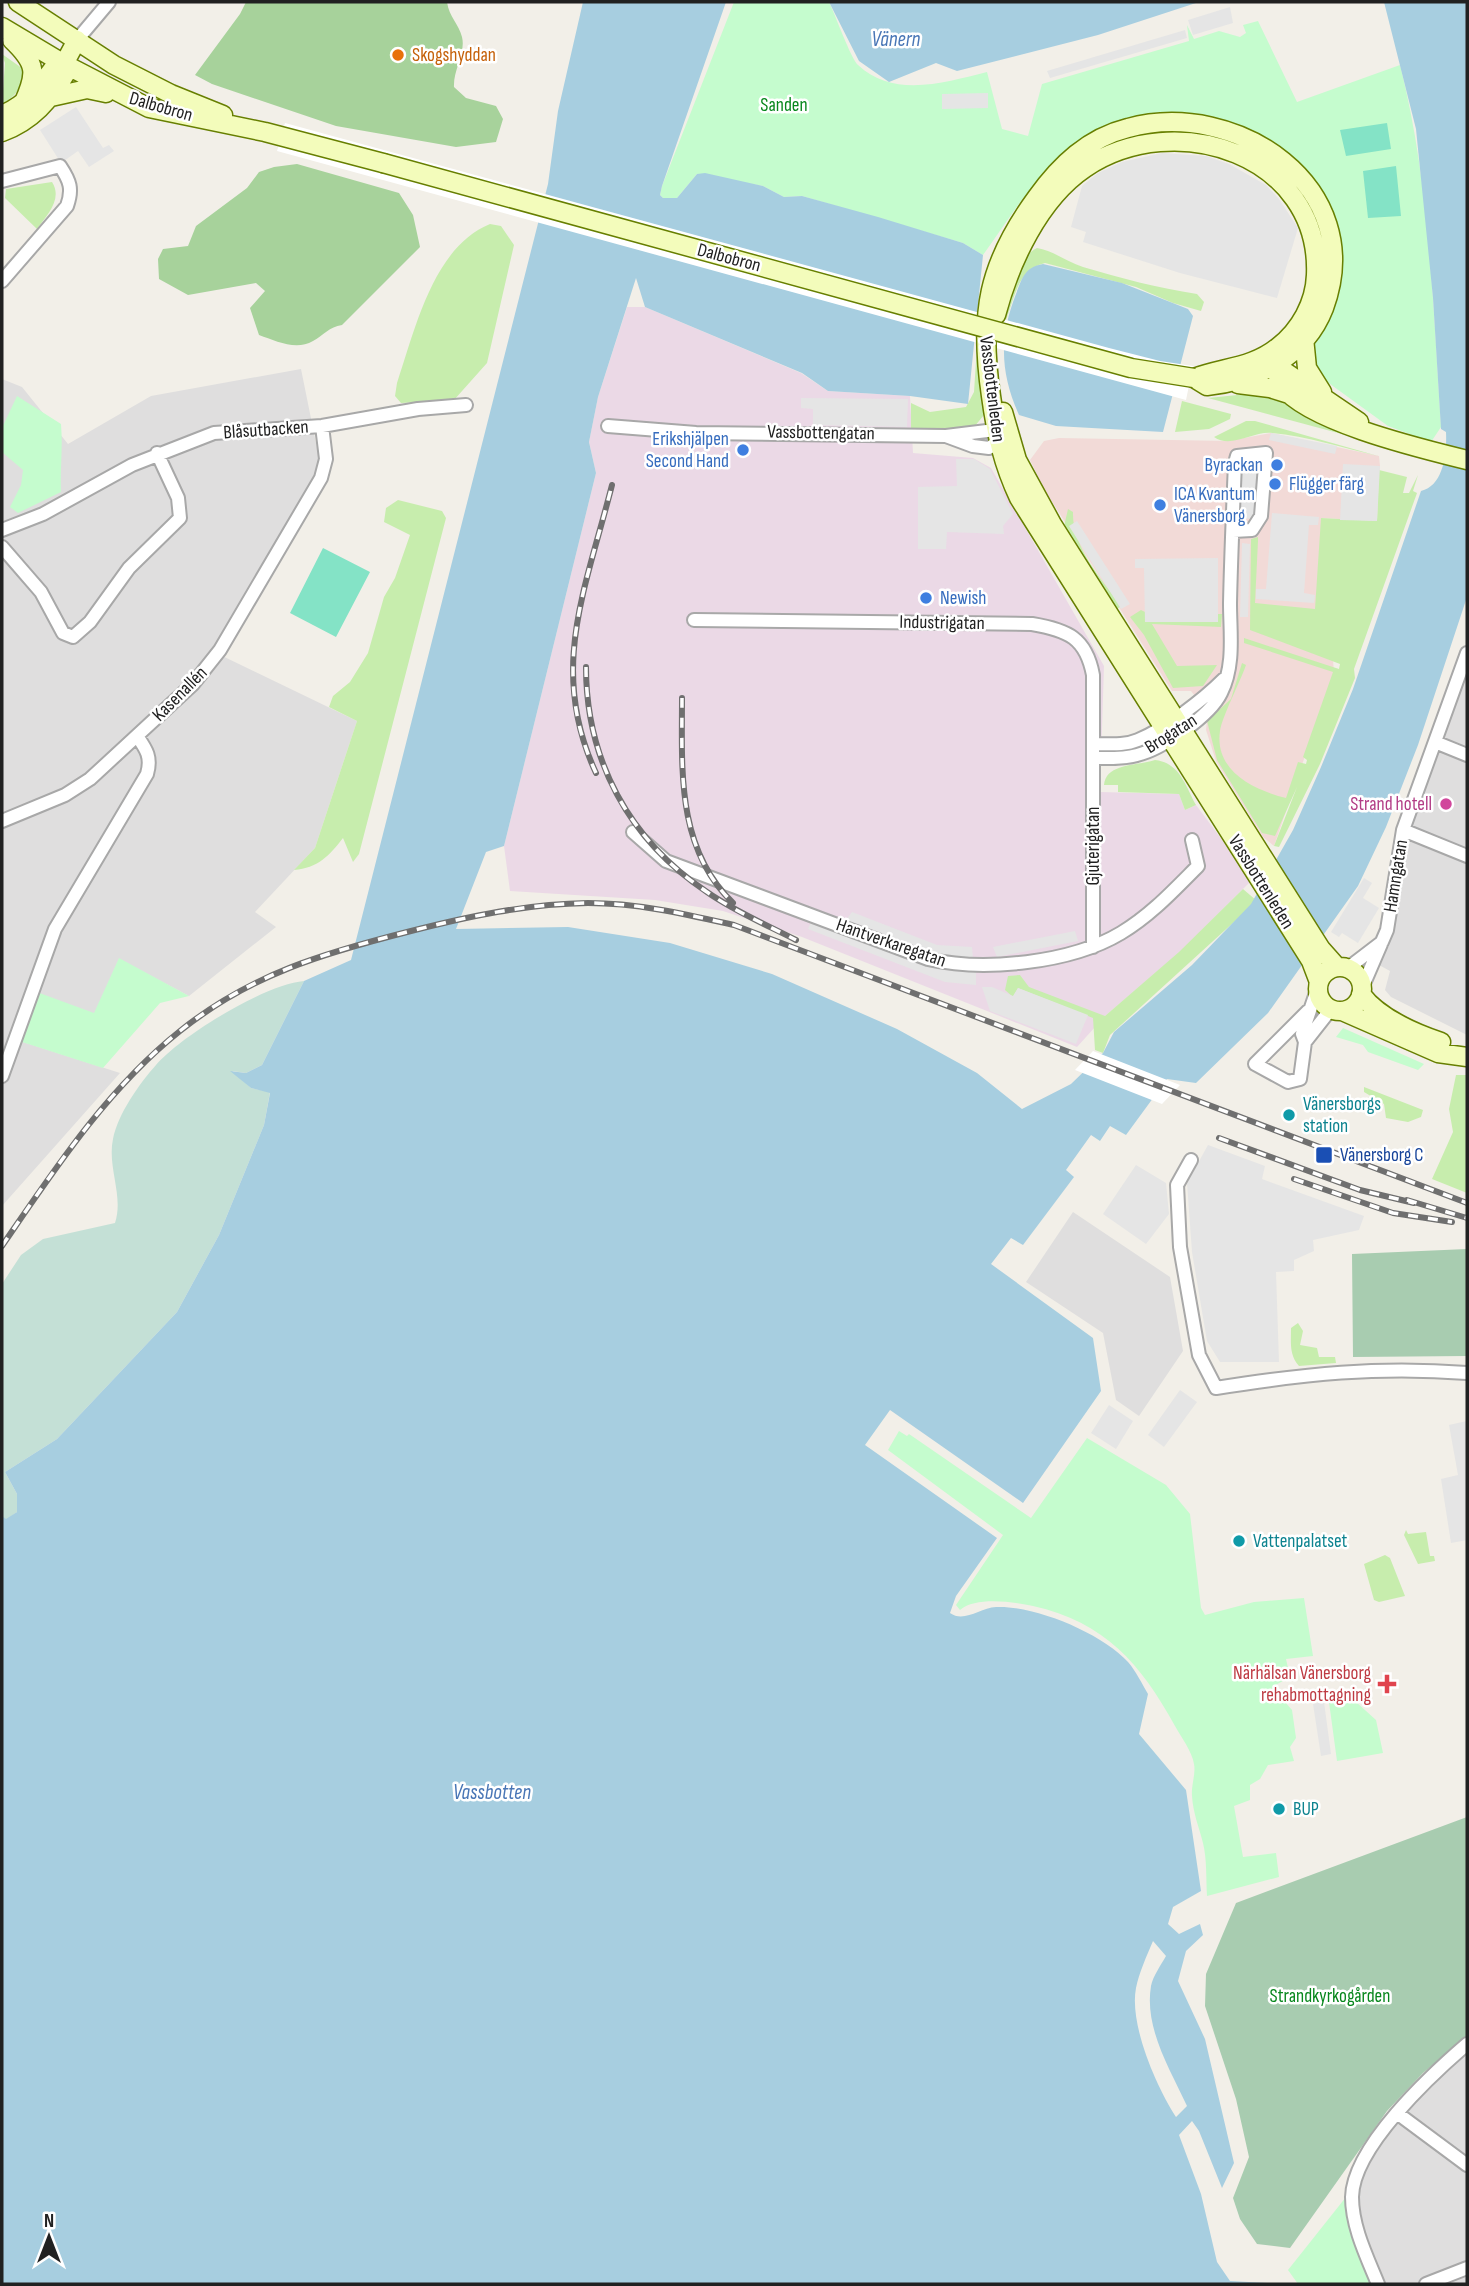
<svg xmlns="http://www.w3.org/2000/svg" width="1469" height="2286" viewBox="0 0 1469 2286" font-family="'Sofia Sans Condensed',sans-serif">
<style>
.residential{fill:#dfdede}
.commercial{fill:#f2dad7}
.industrial{fill:#ebd9e6}
.grass{fill:#c7edad}
.forest{fill:#a7d29b}
.wetland{fill:#c4e0d6}
.cemetery{fill:#a8ccb0}
.park{fill:#c5fcce}
.pitch{fill:#84e3c6}
.parking{fill:#e5e5e5}
.water{fill:#a7cee0;fill-rule:evenodd}
.pier{fill:#fff}
.lines{fill:none;stroke-linecap:round;stroke-linejoin:round}
.street-casing{stroke:#a8a8a8;stroke-width:16}
.secondary-casing{stroke:#677f01;stroke-width:21}
.street{stroke:#fff;stroke-width:12}
.secondary{stroke:#f3fcbb;stroke-width:18}
.rail-casing{stroke:#6f6f6f;stroke-width:6}
.rail{stroke:#fff;stroke-width:3.5;stroke-dasharray:10;stroke-linecap:butt}
.secondary-bridge-casing{stroke:#677f01;stroke-width:21;stroke-linecap:butt}
.secondary-bridge{stroke:#f3fcbb;stroke-width:18}
.food-dot{fill:#e8710a;stroke:#fff;stroke-width:2.5}
.shop-dot{fill:#3f7fe0;stroke:#fff;stroke-width:2.5}
.hotel-dot{fill:#d1479c;stroke:#fff;stroke-width:2.5}
.culture-dot{fill:#0f9aa8;stroke:#fff;stroke-width:2.5}
.transit-dot{fill:#1a4fb4;stroke:#fff;stroke-width:2.5}
.health-dot{fill:#e0444e;stroke:#fff;stroke-width:2.5}
.labels{text-anchor:middle;dominant-baseline:central;stroke-width:5;stroke-linejoin:round;paint-order:stroke}
.food-label{font-size:19px;fill:#c56008;stroke:#fff;text-anchor:start}
.park-label{font-size:19px;fill:#08871d;stroke:#fff}
.street-label{font-size:19px;fill:#212121;stroke:#fff}
.shop-label{font-size:19px;fill:#366cbe;stroke:#fff;text-anchor:start}
.hotel-label{font-size:19px;fill:#b23c85;stroke:#fff;text-anchor:end}
.culture-label{font-size:19px;fill:#0d838f;stroke:#fff;text-anchor:start}
.transit-label{font-size:19px;fill:#164399;stroke:#fff;text-anchor:start}
.health-label{font-size:19px;fill:#be3a42;stroke:#fff;text-anchor:end}
.water-label{font-size:21px;font-style:italic;fill:#4976b6;stroke:#fff}
</style>
<rect width="100%" height="100%" fill="#f2efe8"/>
<path class="residential" d="M301,369L321,468L214,652L357,721L315,848L255,912L276,927L189,996L119,959L95,1013L20,1041L120,1073L2,1206V379L22,387L68,444L151,396Z
M1467,664V753L1440,742Z
M1438,748L1467,759V853L1409,829Z
M1408,837L1467,861V1035L1391,997L1385,990L1390,971L1379,965L1393,932Z
M1073,1212L1170,1277L1183,1351L1139,1416L1116,1400L1103,1333L1026,1282Z
M1467,2053V2284H1384L1362,2227L1358,2185L1368,2165L1406,2109Z"/>
<path class="commercial" d="M1271,433L1379,456L1380,466L1377,521L1321,518L1334,672L1274,846L1263,837L1216,761L1206,730L1208,713L1191,691H1172L1044,489L1030,460L1044,441L1059,438L1228,441Z"/>
<path class="industrial" d="M627,307H645L801,373L828,391L910,396L913,453L973,458L991,468L1104,666L1100,792L1179,794L1185,810L1196,805L1241,865L1250,882L1179,953L1105,1016L1077,1047L802,937L723,911L655,900L510,891L504,846L596,473L589,442L598,397Z"/>
<path class="grass" d="M2,54L26,71C21,87 17,96 2,104L5,63Z
M52,182C63,199 47,215 37,229L5,198L6,189Z
M490,224L501,226L514,245L487,363L454,400L401,403L395,396L397,383C415,330 433,247 490,224Z
M1037,248C1052,250 1067,262 1083,267C1120,278 1158,288 1197,294L1204,302L1201,311L1173,303L1136,287L1045,263C1018,269 1015,296 1006,320L1000,317C1008,296 1015,259 1037,248Z
M977,346L983,347L984,415L974,427L942,430L911,428V403L930,412L966,407L974,392Z
M1247,394C1298,397 1348,427 1394,448L1208,398Z
M1182,401L1231,414L1230,419L1209,429L1175,432Z
M1246,421H1255L1378,456C1343,448 1307,436 1272,433C1253,431 1231,449 1214,437Z
M1379,470L1407,477L1403,493H1409L1418,475L1413,491L1417,493L1354,669L1355,678L1320,764L1279,847L1274,846L1297,787L1275,836L1262,833L1217,760L1207,721L1231,699L1242,663L1246,665C1240,682 1222,717 1220,731C1214,771 1254,790 1286,798L1298,762L1306,764L1307,760L1303,757L1333,672L1244,643V638L1339,669L1340,664L1250,630L1251,539L1258,537V541L1255,603L1315,609L1321,518L1377,521Z
M398,500L442,511L446,518L359,854L353,862L343,838C329,856 318,868 294,870L315,848L357,721L329,707L333,696L350,682L368,653L384,597L395,578L410,535L384,522L386,508Z
M1068,509L1073,512C1072,547 1101,578 1121,606L1115,611L1063,531Z
M1141,610L1145,612V622H1215L1218,621V614H1222L1221,627L1152,624L1177,666L1217,665L1203,686L1173,688L1144,635L1130,617Z
M1155,760C1180,763 1185,785 1196,805L1185,810L1179,794L1118,792V785H1104C1106,763 1137,766 1155,760Z
M1243,889L1257,901L1110,1035L1103,1053L1095,1050L1093,1018L1018,988L1013,997L1005,990L1008,976L1020,975L1029,987L1105,1016L1179,952Z
M1456,1075H1467V1193L1432,1179L1453,1132L1449,1109Z
M1364,1087L1423,1110L1421,1117L1408,1122L1386,1118L1384,1104L1364,1092Z
M1298,1323L1303,1331L1300,1345L1317,1348L1319,1357H1335L1336,1363L1299,1366C1289,1355 1291,1342 1291,1328Z
M1406,1530L1408,1534L1426,1532L1430,1556H1434L1435,1561L1418,1564L1404,1535Z
M1385,1555L1390,1558L1405,1596L1379,1602L1374,1600L1364,1564Z"/>
<path class="forest" d="M246,2H447C449,17 459,24 462,37C466,53 453,70 454,87L466,98L496,106L503,119L496,142L456,147L336,126L212,84L195,75L240,14Z
M297,164L399,193L413,215L420,247L342,325C329,327 324,335 313,341C296,351 276,341 259,335L250,308L265,291L256,283L188,295L159,279L158,259L163,249L188,246L196,226L247,188L259,172L274,167Z"/>
<path class="wetland" d="M304,981L262,1065L246,1073L232,1071L251,1088L270,1092L264,1125L219,1235L177,1312L57,1439L5,1472L17,1494V1512L6,1520L2,1516V1284L21,1255L43,1239L115,1223C124,1196 107,1167 113,1139C118,1114 139,1084 156,1065C182,1035 266,984 304,981Z"/>
<path class="cemetery" d="M1467,1249V1356L1353,1357L1352,1254Z
M1467,1817V2036L1423,2073L1387,2111L1290,2248L1257,2244L1240,2219L1233,2198L1249,2157L1236,2099L1205,2006L1206,1974L1236,1903Z"/>
<path class="park" d="M734,2H829C835,14 851,59 858,65C894,99 946,82 987,72L1002,129L1028,136L1042,84L1189,41L1187,25L1194,39L1219,31L1240,37L1246,33L1243,25L1258,21L1297,102L1400,65C1430,183 1433,306 1441,427L1431,442L1388,426L1319,376L1310,350C1323,325 1340,300 1341,271C1347,152 1205,80 1102,128C1048,153 1017,208 983,255L963,243L802,196L784,197L763,186L697,174L677,198H663L660,195L662,186Z
M17,396L61,424C63,448 60,468 61,492L18,513L10,507L21,485L23,470L2,452V428Z
M119,958L189,996L160,1003L103,1068L19,1041L34,991L94,1013Z
M1343,1028L1424,1064L1418,1070L1368,1052L1363,1045L1336,1037Z
M899,1431L907,1436L909,1434L1031,1518L1087,1438L1166,1485L1190,1514L1201,1608L1205,1615L1254,1602L1304,1598L1313,1656L1286,1659L1290,1677L1272,1687L1292,1710L1296,1738L1290,1747L1294,1761L1268,1765L1260,1779L1250,1785V1800L1234,1806L1243,1857L1276,1853L1279,1877L1207,1896C1206,1879 1207,1859 1203,1843C1199,1827 1193,1813 1192,1796C1191,1785 1196,1774 1194,1764C1192,1751 1181,1737 1175,1726C1141,1664 1105,1622 1033,1606C1014,1602 976,1596 960,1610L956,1605L1003,1535L888,1450Z
M1355,1701L1376,1720L1383,1753L1337,1761L1329,1702Z
M1346,2197L1353,2233L1372,2284H1298L1288,2270Z"/>
<path class="pitch" d="M1387,123L1391,149L1346,156L1340,130Z
M1396,166L1401,216L1368,218L1363,171Z
M323,548L370,572L336,637L290,613Z"/>
<path class="parking" d="M1230,7L1233,23L1193,35L1188,20Z
M1185,30L1187,38L1050,78L1047,71Z
M988,93V108L942,109V94Z
M76,107L103,148L109,145L114,151L89,167L78,151L61,163L40,130Z
M1162,153L1206,156L1229,164L1266,185L1279,199L1298,228L1277,298L1180,273L1083,242L1086,232L1071,227L1082,186L1098,173L1122,162Z
M801,398L908,399L907,427L813,425V409L801,408Z
M1271,433L1337,446L1335,454L1269,440Z
M956,459H974L990,469L1013,514L1003,526L1004,534L947,532L946,549H918V487L957,486Z
M1241,460L1260,461L1256,519L1237,518Z
M1343,464L1380,466L1377,521L1340,520Z
M1272,513L1319,517L1318,525H1309L1304,593L1315,595L1314,603L1256,599V589H1266Z
M1077,521L1130,604L1121,609L1069,526Z
M1242,543L1250,544L1248,617H1240Z
M1218,558V622H1145L1144,568H1135V559Z
M1364,878L1372,883L1363,898L1379,908L1358,943L1342,933L1339,937L1331,932Z
M852,912L937,945L972,947L973,959L940,955L846,920Z
M813,917L976,968V985L945,982L808,929Z
M1075,931L1078,941L997,957L993,947Z
M982,987H992L1013,996L1018,988L1088,1015L1076,1044L990,1011Z
M1208,1145L1265,1166L1262,1179L1364,1216L1359,1230L1313,1240L1314,1251L1294,1260V1271L1276,1272L1279,1362H1220L1207,1341L1192,1252L1187,1183Z
M1136,1165L1166,1183L1169,1214L1146,1244L1103,1214Z
M1180,1390L1197,1402L1164,1447L1148,1435Z
M1109,1405L1133,1421L1116,1449L1091,1433Z
M1467,1421V1540L1451,1543L1441,1479L1458,1475L1449,1425Z
M1324,1702L1331,1754L1321,1756L1313,1704Z"/>
<path class="water" d="M583,2H726L662,186L660,195L663,198H677L697,174L705,173L763,186L784,197L802,196L878,217L963,243L983,255L968,404L910,396L828,391L802,373L645,307L636,278L598,397L589,442L596,473L504,846L486,852L456,929L568,927L670,943L772,974L897,1029L977,1073L1022,1109L1071,1084L1103,1053L1114,1032L1192,965L1251,904L1293,830L1321,767L1353,689L1421,491C1444,486 1447,452 1446,432L1441,429L1433,298L1416,129L1384,2H1467V597L1418,745L1386,827L1358,886L1268,1013L1196,1083L1167,1079L1126,1135L1110,1126L1100,1141L1091,1135L1066,1170L1074,1177L1023,1245L1011,1238L991,1264L1093,1338L1101,1391L1023,1503L890,1410L865,1445L997,1538L956,1596L950,1613C964,1623 980,1608 996,1607C1034,1605 1102,1633 1128,1662C1136,1671 1142,1684 1148,1694L1139,1734L1186,1790L1201,1891L1173,1907L1168,1924L1179,1934L1200,1924L1203,1935L1186,1951L1178,1981L1205,2039L1234,2163L1222,2188L1199,2131L1192,2121L1179,2135L1201,2194L1217,2262L1230,2281L1284,2284H2V1516L6,1519L17,1512V1494L5,1472L57,1439L177,1312L219,1235L264,1125L270,1093L251,1088L230,1071L246,1073L262,1065L304,981L351,960L548,184L558,111ZM1153,1941L1166,1956C1161,1965 1153,1976 1151,1986C1144,2028 1170,2069 1187,2106L1176,2117C1156,2086 1129,2024 1136,1988C1139,1973 1147,1955 1153,1941Z
M829,2H1199L1098,35L957,71L936,63L889,82L859,61Z
M1043,264L1122,283L1188,309L1193,316L1163,432L1056,426L1019,415C1000,373 999,337 1016,294C1022,278 1025,267 1043,264Z"/>
<path class="pier" d="M285,123L1109,348L1160,361L1193,366L1186,400L277,151Z
M1093,1051L1180,1085L1162,1104L1075,1070Z"/>
<g class="lines">
<defs>
<path id="street" d="M77,40L109,2
M2,181L60,166C70,181 73,189 67,206L2,281
M608,426L696,433L946,436L995,430L1008,434L989,448L973,446L946,436
M2,530L43,514L132,465L214,433L322,426L418,409L466,405
M2,547L41,592L63,633L73,637L90,622L129,568L180,518L178,498L157,453
M694,620L1032,624C1068,630 1086,638 1093,675V947
M1435,742L1467,755
M1094,744C1109,744 1124,746 1138,740C1165,729 1203,700 1224,679
M1094,758C1108,758 1123,759 1137,755C1162,749 1210,716 1221,693C1235,665 1230,633 1230,603C1231,556 1233,510 1235,463L1237,456L1266,453L1261,516L1252,530L1233,531
M2,821L65,795L90,779L193,684L220,650L321,478L326,459L322,426
M1403,830L1467,856
M633,832L666,861L928,959C984,972 1071,963 1121,933C1151,915 1174,890 1198,866L1192,840
M1348,968L1382,942
M1362,988L1387,930L1403,830L1467,653
M1308,1011L1255,1064L1288,1082L1300,1079L1305,1042L1302,1034L1318,987
M1305,1042L1331,1009
M2,1076L55,929L147,774C152,757 146,749 137,736
M1191,1160L1177,1185L1180,1247L1199,1355L1216,1388C1305,1374 1377,1366 1467,1373
M1397,2113L1467,2165
M1378,2284C1367,2257 1352,2227 1352,2197C1353,2147 1431,2075 1467,2044
M1426,2284L1467,2268"/>
<path id="secondary" d="M18,2L114,65L171,94L223,115
M2,27L64,64L149,108L265,132L383,163
M12,40C37,64 37,73 23,104
M51,97L87,89L106,93
M2,115C27,104 39,88 55,66L64,64
M2,132C32,121 50,100 66,73L64,64L77,40
M996,315C1010,262 1039,199 1085,168C1175,107 1321,155 1316,275C1315,303 1300,330 1278,347C1252,368 1223,367 1194,378
M1304,338L1307,368L1322,392
M1277,354C1277,364 1276,378 1282,386C1308,422 1423,449 1467,460
M1272,363L1359,422
M1194,378L1207,386C1256,381 1305,357 1324,308C1369,187 1236,98 1128,128C1088,138 1060,165 1037,197C987,265 979,314 991,396C996,433 1003,464 1019,498L1311,961L1319,982
M1238,384L1270,388L1292,395
M1003,412L1017,460L1052,524L1321,949L1337,967
M1318 989a22 22 0 1 1 44 0a22 22 0 1 1-44 0Z
M1361,994C1378,1017 1414,1033 1441,1042
M1342,1011L1438,1053L1467,1057"/>
</defs>
<use href="#street" class="street-casing"/>
<use href="#secondary" class="secondary-casing"/>
<use href="#street" class="street"/>
<use href="#secondary" class="secondary"/>
<defs>
<path id="rail" d="M586,667C586,760 629,840 707,892C734,911 767,925 796,940
M682,698C682,769 676,848 733,903
M596,773C548,670 586,588 612,485
M1219,1138L1360,1190L1414,1203
M1294,1179L1393,1213L1452,1222
M1407,1200L1467,1218
M2,1246C54,1170 107,1089 180,1031C251,974 324,953 411,931C470,916 526,904 588,903C638,903 685,914 734,925L1467,1203"/>
</defs>
<use href="#rail" class="rail-casing"/>
<use href="#rail" class="rail"/>
<defs>
<path id="secondary-bridge" d="M383,163L1131,368L1194,378"/>
</defs>
<use href="#secondary-bridge" class="secondary-bridge-casing"/>
<use href="#secondary-bridge" class="secondary-bridge"/>
</g>
<circle class="food-dot" cx="398" cy="55" r="7"/>
<g class="shop-dot">
<circle cx="743" cy="450" r="7"/>
<circle cx="1277" cy="465" r="7"/>
<circle cx="1275" cy="484" r="7"/>
<circle cx="1160" cy="505" r="7"/>
<circle cx="926" cy="598" r="7"/>
</g>
<circle class="hotel-dot" cx="1446" cy="804" r="7"/>
<g class="culture-dot">
<circle cx="1289" cy="1115" r="7"/>
<circle cx="1239" cy="1541" r="7"/>
<circle cx="1279" cy="1809" r="7"/>
</g>
<rect class="transit-dot" x="1315" y="1146" width="18" height="18" rx="3.5"/>
<path class="health-dot" d="M1383.5 1673.5h7v7h7v7h-7v7h-7v-7h-7v-7h7z"/>
<g class="labels">
<g class="food-label">
<text x="412" y="55">Skogshyddan</text>
</g>
<g class="park-label">
<text x="784" y="105">Sanden</text>
<text x="1330" y="1996">Strandkyrkogården</text>
</g>
<g class="street-label">
<text transform="translate(161 107) rotate(16)">Dalbobron</text>
<text transform="translate(729 258) rotate(15)">Dalbobron</text>
<text transform="translate(992 389) rotate(83)">Vassbottenleden</text>
<text transform="translate(266 430) rotate(-4)">Blåsutbacken</text>
<text transform="translate(821 433) rotate(1)">Vassbottengatan</text>
<text transform="translate(942 623) rotate(1)">Industrigatan</text>
<text transform="translate(180 694) rotate(-45)">Kasenallén</text>
<text transform="translate(1171 734) rotate(-32)">Brogatan</text>
<text transform="translate(1093 846) rotate(-90)">Gjuterigatan</text>
<text transform="translate(1396 876) rotate(-81)">Hamngatan</text>
<text transform="translate(1261 882) rotate(58)">Vassbottenleden</text>
<text transform="translate(891 943) rotate(19)">Hantverkaregatan</text>
</g>
<g class="shop-label">
<text x="729" y="439" text-anchor="end">Erikshjälpen<tspan x="729" dy="22">Second Hand</tspan></text>
<text x="1263" y="465" text-anchor="end">Byrackan</text>
<text x="1289" y="484">Flügger färg</text>
<text x="1174" y="494">ICA Kvantum<tspan x="1174" dy="22">Vänersborg</tspan></text>
<text x="940" y="598">Newish</text>
</g>
<g class="hotel-label">
<text x="1432" y="804">Strand hotell</text>
</g>
<g class="culture-label">
<text x="1303" y="1104">Vänersborgs<tspan x="1303" dy="22">station</tspan></text>
<text x="1253" y="1541">Vattenpalatset</text>
<text x="1293" y="1809">BUP</text>
</g>
<g class="transit-label">
<text x="1340" y="1155">Vänersborg C</text>
</g>
<g class="health-label">
<text x="1371" y="1673">Närhälsan Vänersborg<tspan x="1371" dy="22">rehabmottagning</tspan></text>
</g>
<g class="water-label">
<text x="896" y="39">Vänern</text>
<text x="492" y="1792">Vassbotten</text>
</g>
</g>
<rect width="1469" height="2286" fill="none" stroke="#212121" stroke-width="7"/>
<g transform="translate(49 2237)" stroke="#ffffff" stroke-width="5" paint-order="stroke">
<path d="M0-5L12 26L0 18L-12 26Z" fill="#212121"/>
<text y="-10" font-size="19" font-weight="bold" text-anchor="middle" fill="#212121">N</text>
</g>
</svg>
